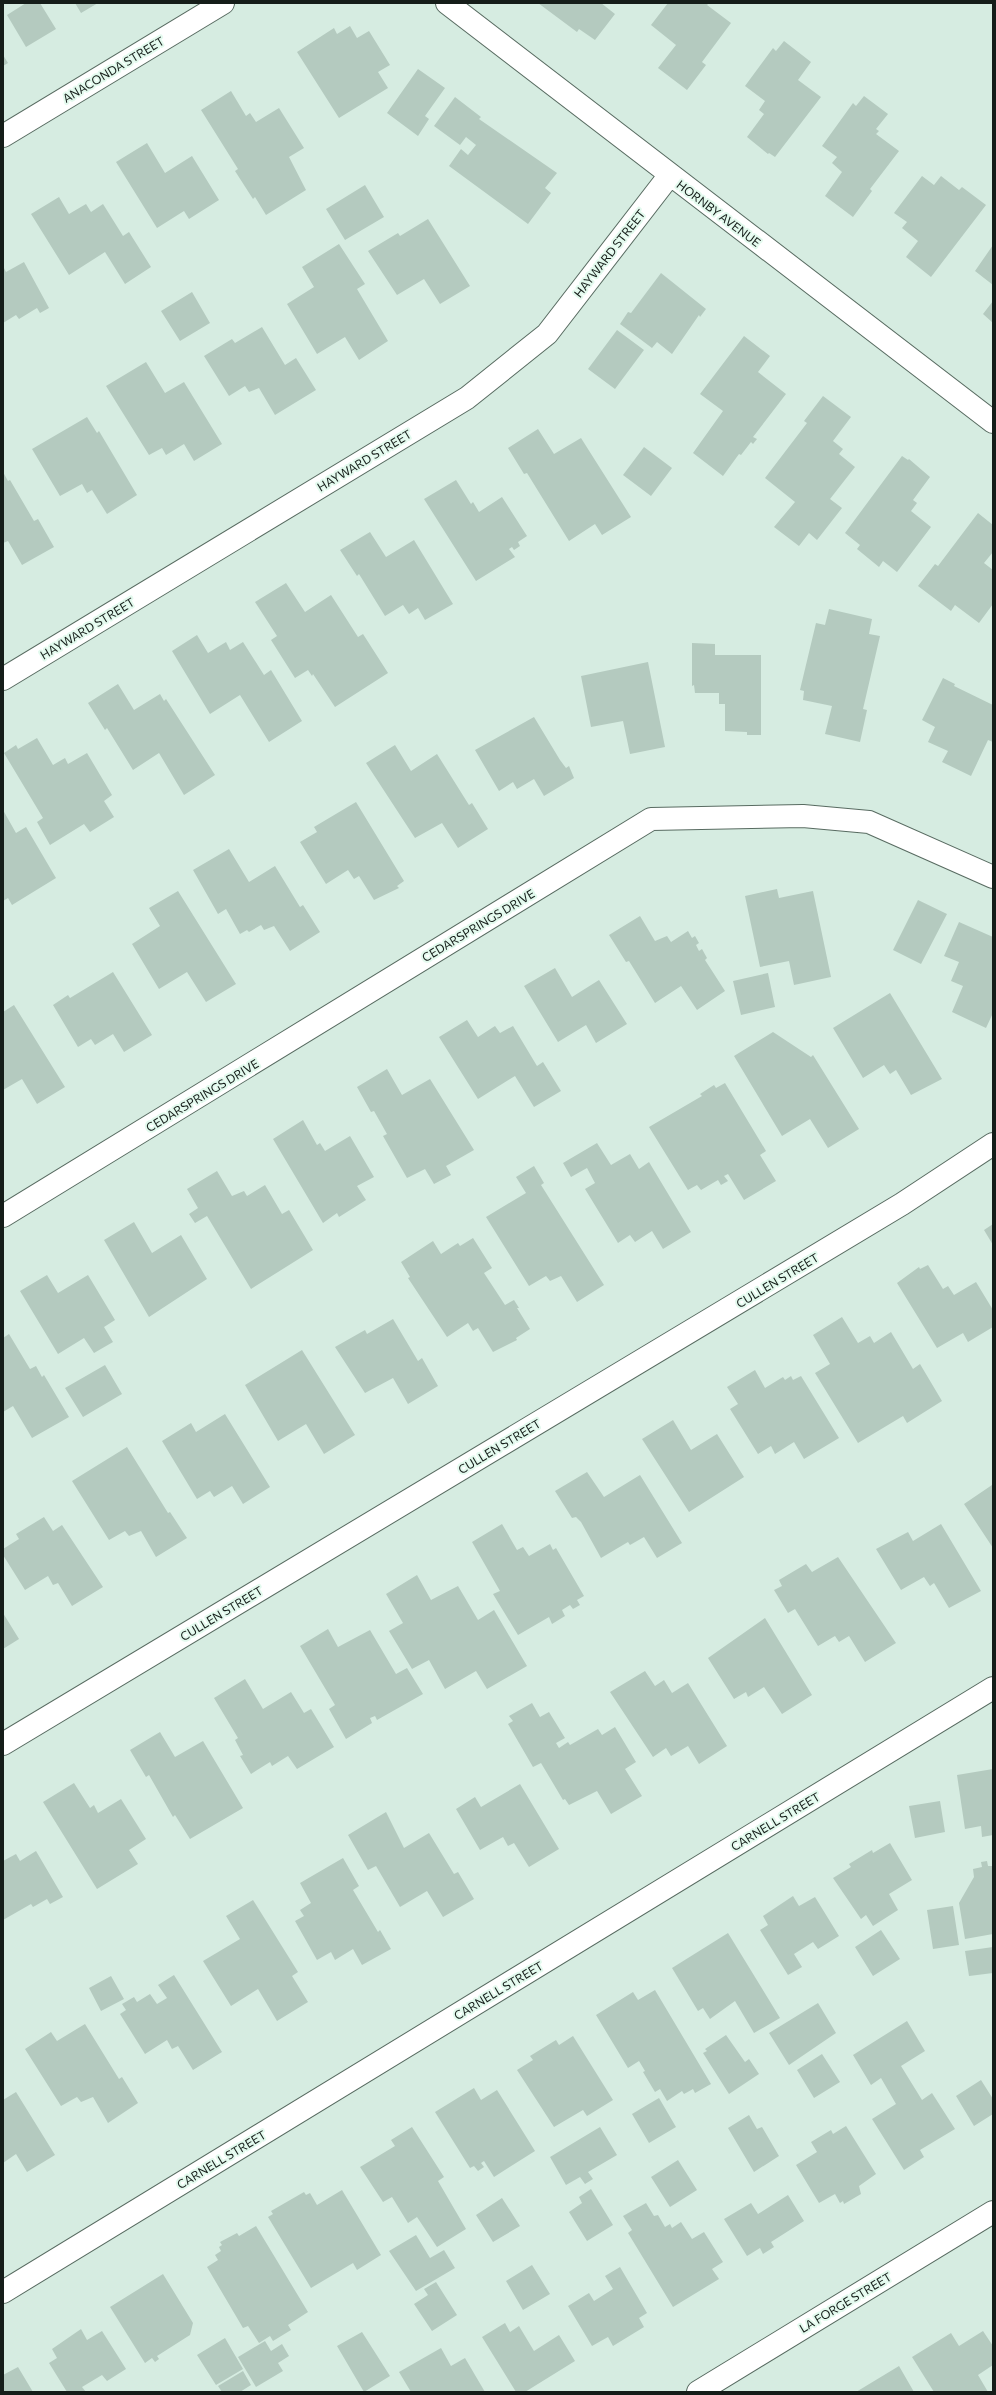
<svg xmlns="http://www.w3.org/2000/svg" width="996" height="2395" viewBox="0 0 996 2395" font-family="Commissioner,sans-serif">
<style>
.building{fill:#b4cabf}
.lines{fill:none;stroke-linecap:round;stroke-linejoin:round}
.minor-casing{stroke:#586b61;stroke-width:24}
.minor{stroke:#fff;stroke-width:22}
.labels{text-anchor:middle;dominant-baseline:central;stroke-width:4;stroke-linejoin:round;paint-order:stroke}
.street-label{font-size:12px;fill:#151d19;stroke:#e3faee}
</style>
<rect width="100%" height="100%" fill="#d6ece1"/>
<path class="building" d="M26,3H40L56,29L26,47L7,15Z
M75,3H98L81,13Z
M538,3H601L615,14L595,40L579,29L577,32Z
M668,3H709L707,5L731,23L702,62L706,65L687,90L658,68L676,45L651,25Z
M350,26L357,38L369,31L390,65L378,72L388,88L339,118L297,52L334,28L337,34Z
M784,41L811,62L798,80L821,97L775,157L769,153L768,154L747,137L764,114L759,110L765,101L745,86L773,48L776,51Z
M3,55L8,63L3,66Z
M418,69L445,88L425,116L429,119L418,136L387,113Z
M231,91L246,116L250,113L256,122L279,108L304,148L289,157L306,190L266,215L255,197L253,199L235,171L238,169L201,110Z
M864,96L888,114L876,129L879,131L876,134L899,151L870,189L872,191L853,217L825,196L842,172L832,163L837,157L822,146L853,103L856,106Z
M455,97L481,117L479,119L557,173L545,188L551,193L528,224L449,166L461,149L468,155L476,145L466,137L460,145L434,126Z
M147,143L165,173L192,156L219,200L189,219L184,211L157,228L116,162Z
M922,176L934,185L941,176L959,190L962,187L986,205L931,277L906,257L918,241L902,228L907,222L894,213Z
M365,185L384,217L345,240L326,209Z
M59,197L69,214L86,204L91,212L103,204L123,236L129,232L151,267L125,284L105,252L69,275L31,214Z
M428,219L470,286L440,304L424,279L397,295L368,251L398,233L400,236Z
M339,244L365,284L357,289L388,341L359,360L345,337L317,354L287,304L314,287L302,267Z
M993,245V285L975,271Z
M24,262L49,308L40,313L37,308L19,319L16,315L3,323V266L6,272Z
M661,273L706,309L700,317L699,315L672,354L657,342L652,348L620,324L628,312L631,313Z
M192,292L210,323L180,341L161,311Z
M993,301V323L983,314Z
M262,327L285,365L296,358L316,390L275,415L259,388L249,392L245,386L229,396L204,356L232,339L235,343Z
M617,330L644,350L615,389L588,369Z
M744,336L770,356L758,372L786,394L753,437L757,439L753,444L751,442L741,455L739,454L723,476L693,453L723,411L700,394Z
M146,362L165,393L184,382L222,444L194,461L184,444L166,455L162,448L149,455L106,386Z
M823,396L851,417L833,441L843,449L839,454L855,467L830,499L842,508L817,540L809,533L799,546L774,527L795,502L765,478L807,423L804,421Z
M87,417L97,433L99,431L137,495L107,514L92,490L87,493L82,484L60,496L32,449Z
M538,429L554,454L581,438L631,517L602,535L595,524L569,541L527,473L524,474L508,448Z
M644,447L672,468L651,496L623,475Z
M902,456L908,460L909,459L930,477L913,500L917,503L911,511L931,527L897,572L883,561L879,567L857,549L860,545L845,533Z
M3,472L8,481L10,480L34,521L38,519L54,547L22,565L8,541L3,543Z
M456,480L471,504L473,502L479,512L502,497L527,536L518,542L520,546L514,550L512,547L509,549L515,557L476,581L424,499Z
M978,513L993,525V552L984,563L993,570V604L979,623L955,605L951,611L918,586L935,564L938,566Z
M370,532L386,557L414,540L453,604L425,620L418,608L409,614L403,605L385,616L359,574L357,576L340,550Z
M286,583L305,612L331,595L358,637L363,634L388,673L335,707L313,674L312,676L308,670L295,678L271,640L277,636L255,602Z
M829,609L872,619L869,634L880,636L863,709L867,710L860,742L825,734L832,706L803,700L804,691L800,690L816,623L825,625Z
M197,635L208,653L226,642L230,650L243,642L264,675L271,670L302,721L269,742L240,695L210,714L172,651Z
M692,643L715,644V655H761V735H747V732L725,731V704H719V693H695L694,685L692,686Z
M648,662L665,747L630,754L623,721L591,727L581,676Z
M943,678L955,684L954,686L993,705V742L988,740L971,776L942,762L948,751L928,742L935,727L922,720Z
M118,684L134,710L160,694L164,701L166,699L215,775L184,795L159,753L133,770L107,728L105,730L88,703Z
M534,717L560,760L566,768L569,766L574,778L544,796L534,779L517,789L513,782L499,791L475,750Z
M37,738L53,765L65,758L68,764L87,753L112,795L104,801L114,817L90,832L84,824L50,845L37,822L43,818L4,753L16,745L18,749Z
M395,745L411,771L437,754L469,805L472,803L488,829L458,848L442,823L415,838L366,763Z
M356,802L404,881L397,886L399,888L374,900L359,876L354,879L348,870L326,884L300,842L317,832L314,827Z
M3,810L16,833L26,827L56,878L12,905L8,898L3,901Z
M229,849L249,882L275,866L300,907L303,905L320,932L290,951L274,926L264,930L261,925L249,932L247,930L240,934L226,909L218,914L193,870Z
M777,889L779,898L813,891L831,977L794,985L789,961L760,967L745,896Z
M178,891L236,984L206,1002L187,972L159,989L132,944L160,926L149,908Z
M918,900L947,914L921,964L893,950Z
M640,916L655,941L667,936L671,942L688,931L692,938L695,936L699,943L696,945L699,951L702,949L707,958L705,960L725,991L697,1010L681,986L655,1003L629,961L626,962L609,935Z
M959,922L993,937V1013L986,1028L952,1012L963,986L951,981L959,962L944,956Z
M555,968L572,997L599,980L627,1024L596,1043L586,1025L558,1042L524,986Z
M113,972L152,1035L124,1052L113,1034L95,1045L91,1039L78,1047L53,1005L68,995L70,998Z
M768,973L775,1007L741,1015L733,981Z
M890,993L942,1079L911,1095L896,1070L890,1074L884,1065L863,1078L833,1028Z
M14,1005L65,1087L37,1104L22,1079L3,1090V1012Z
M467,1020L478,1037L495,1026L500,1033L513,1026L537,1066L543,1062L561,1091L534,1107L515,1076L478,1099L439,1037Z
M773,1032L811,1057L813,1055L859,1129L828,1148L810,1119L782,1136L734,1056Z
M387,1069L402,1095L430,1079L474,1150L446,1166L451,1175L434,1184L425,1169L407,1178L383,1136L387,1134L374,1111L371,1112L357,1087Z
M725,1083L766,1151L760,1155L776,1181L744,1200L728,1174L724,1176L728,1181L721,1185L718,1180L701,1190L697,1185L688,1190L649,1127L702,1096L700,1094L714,1085L716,1088Z
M303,1120L317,1145L320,1143L325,1151L350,1136L374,1177L357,1186L366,1200L339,1217L337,1213L323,1223L273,1139Z
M597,1143L611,1165L630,1154L639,1169L649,1162L691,1232L663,1249L652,1231L635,1242L630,1235L618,1243L585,1189L595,1183L587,1168L571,1177L563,1163Z
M534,1166L544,1183L541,1185L604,1285L577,1302L561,1276L550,1281L546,1276L529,1286L486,1217L526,1193L516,1177Z
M217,1171L232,1196L244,1191L247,1196L265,1185L282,1214L289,1210L313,1250L251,1289L207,1216L195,1223L189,1214L198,1208L187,1189Z
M134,1222L152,1253L181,1235L207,1279L149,1317L104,1240Z
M993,1224V1245L984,1230Z
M473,1238L492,1268L484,1273L505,1305L514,1300L519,1308H517L530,1329L516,1338L517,1340L493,1352L478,1328L473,1331L468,1323L447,1337L408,1278L410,1277L401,1262L433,1241L441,1254L458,1243L460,1246Z
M928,1265L943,1289L948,1286L954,1295L976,1282L993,1310V1327L968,1342L963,1333L937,1348L897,1283L919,1267L920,1269Z
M47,1275L58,1293L88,1275L115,1320L104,1327L113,1342L94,1353L84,1338L58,1354L20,1291Z
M842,1317L858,1343L870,1336L874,1343L891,1332L913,1369L920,1364L942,1401L907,1423L903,1416L858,1443L815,1373L830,1364L813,1335Z
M393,1319L418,1361L422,1358L438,1386L408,1404L393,1378L365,1393L335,1347L365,1330L367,1334Z
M9,1334L30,1369L36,1366L42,1377L44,1375L69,1417L32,1438L13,1406L3,1412V1338Z
M302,1350L355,1435L324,1454L306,1424L278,1441L245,1385Z
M105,1365L122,1394L83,1417L65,1388Z
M755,1370L765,1388L783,1377L785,1380L791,1376L793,1380L801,1376L839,1438L804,1459L794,1442L775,1454L771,1446L758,1454L730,1409L738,1404L727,1387Z
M225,1414L270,1487L243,1504L232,1486L214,1497L210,1491L197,1499L162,1441L191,1423L196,1432Z
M673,1420L691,1450L717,1434L744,1477L689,1512L642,1439Z
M127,1447L168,1513L170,1512L187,1538L156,1557L141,1531L129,1536L125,1531L109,1540L72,1481Z
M587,1472L604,1497L640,1475L682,1543L657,1558L644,1537L630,1545L628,1542L601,1558L581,1522L576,1517L572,1518L555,1491Z
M992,1485L993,1486V1548L964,1504Z
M44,1517L53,1531L62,1525L103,1587L72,1606L58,1583L53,1585L48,1576L25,1590L3,1555V1549L19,1539L16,1534Z
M502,1524L517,1550L523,1547L529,1556L550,1544L553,1550L556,1548L584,1596L577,1600L580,1605L573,1609L570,1605L562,1610L565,1616L552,1624L549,1617L518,1635L493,1594L500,1591L472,1542Z
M941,1524L981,1591L949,1608L934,1583L930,1586L924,1577L901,1590L876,1549L908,1532L913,1541Z
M838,1557L896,1643L865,1662L849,1636L839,1642L835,1636L818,1646L795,1609L788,1613L774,1590L782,1586L779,1580L806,1564L812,1572Z
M417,1575L431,1600L458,1586L478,1620L494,1610L527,1666L487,1689L476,1671L445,1689L429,1660L412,1669L389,1631L403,1623L386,1594Z
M3,1613L19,1639L3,1649Z
M765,1618L812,1695L782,1714L764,1687L748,1697L746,1692L734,1699L708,1658Z
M328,1629L338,1647L370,1630L396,1674L407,1668L423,1694L377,1720L375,1716L370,1718L372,1723L346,1739L329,1709L335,1705L300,1646Z
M645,1671L655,1686L664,1680L672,1693L688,1683L727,1746L699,1764L688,1746L671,1756L666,1748L653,1757L610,1692Z
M245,1679L263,1709L291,1692L304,1713L311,1709L334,1747L297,1769L288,1756L272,1766L270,1762L251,1774L240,1756L243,1755L235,1740L238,1738L214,1698Z
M532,1703L540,1717L549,1712L565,1738L556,1743L559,1748L568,1742L570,1745L598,1729L602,1735L615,1727L636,1762L625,1769L642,1796L611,1814L597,1791L569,1805L565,1799L563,1800L541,1763L533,1767L508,1724L513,1721L509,1716Z
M160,1732L175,1757L203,1741L243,1808L190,1839L175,1815L173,1817L149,1775L146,1777L130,1750Z
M993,1769V1835L982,1837L981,1826L965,1829L957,1775Z
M74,1783L90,1808L94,1805L98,1813L121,1799L146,1839L129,1850L138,1864L97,1889L43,1802Z
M520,1784L559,1849L529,1867L514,1843L508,1846L503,1837L480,1850L456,1809L475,1797L481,1807Z
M940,1801L945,1832L915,1838L909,1806Z
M386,1812L404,1848L429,1833L454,1874L458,1872L474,1899L443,1917L427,1891L400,1907L376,1866L368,1870L348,1835Z
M890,1843L912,1880L889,1894L898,1910L873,1926L866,1915L861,1919L833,1878L851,1867L849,1864L872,1850L873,1853Z
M36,1851L63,1897L50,1904L47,1899L33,1907L31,1904L3,1920V1861L16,1854L20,1861Z
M343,1858L359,1886L353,1890L378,1932L380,1930L391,1949L362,1965L353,1949L335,1960L331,1952L317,1960L295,1921L304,1916L300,1910L311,1903L300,1883Z
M987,1861L988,1866H993V1934L965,1939L959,1903L974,1877L973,1869L982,1867L981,1862Z
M793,1896L799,1906L815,1897L839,1936L818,1949L813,1942L794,1954L802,1967L788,1975L760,1930L768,1925L763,1916Z
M253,1900L298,1972L292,1976L308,2002L277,2021L258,1989L231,2006L203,1961L240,1939L226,1916Z
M953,1906L959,1945L933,1949L927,1910Z
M881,1930L900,1959L873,1976L855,1947Z
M728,1933L780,2018L754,2033L735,2001L710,2019L703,2008L698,2011L672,1968Z
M993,1947V1973L969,1976L965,1951Z
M174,1975L222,2052L193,2070L178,2046L172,2049L167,2040L145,2054L120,2014L126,2010L122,2004L134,1997L137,2002L150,1994L157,2004L167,1998L158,1985Z
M111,1976L124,1999L101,2011L89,1988Z
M655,1990L711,2084L695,2093L693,2089L684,2094L682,2091L667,2101L660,2089L655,2092L643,2072L645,2071L639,2061L628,2068L596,2015L633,1992L638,2000Z
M818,2003L836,2033L789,2065L769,2033Z
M907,2021L925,2051L901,2066L922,2100L932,2093L955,2129L920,2150L924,2157L904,2170L872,2119L896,2104L881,2078L871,2085L853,2055Z
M85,2024L119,2079L122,2077L138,2103L108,2123L93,2097L81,2102L77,2097L61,2106L25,2049L51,2032L57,2041Z
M726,2035L745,2062L749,2059L759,2074L729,2094L703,2053L707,2051L705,2049Z
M573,2036L613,2100L587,2116L583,2110L554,2127L517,2070L533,2060L530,2056L556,2040L559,2045Z
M822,2054L840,2082L814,2098L797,2070Z
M981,2080L993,2099V2114L974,2126L956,2096Z
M474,2088L481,2100L497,2090L535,2151L494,2177L484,2161L481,2163L484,2167L478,2171L474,2166L470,2168L435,2112Z
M16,2092L55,2155L27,2172L16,2154L3,2163V2100Z
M659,2098L676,2127L649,2143L632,2114Z
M749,2115L757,2129L762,2127L779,2156L754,2172L728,2128Z
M846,2126L876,2174L859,2186L861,2194L844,2204L843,2201L840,2203L835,2194L819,2203L796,2165L817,2152L811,2142L831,2130L833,2134Z
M412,2127L444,2177L438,2181L466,2229L437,2247L417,2217L408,2223L392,2197L383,2202L360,2167L395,2146L391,2140Z
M600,2127L617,2155L588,2172L593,2179L585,2184L580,2177L566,2185L550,2157Z
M678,2160L697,2190L670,2207L651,2177Z
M591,2189L613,2225L587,2241L569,2212L582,2203L579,2197Z
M342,2190L381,2255L357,2270L353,2263L311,2288L268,2217L273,2214L271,2211L304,2192L306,2195L310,2193L317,2205Z
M788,2195L804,2221L771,2242L774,2247L763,2254L760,2248L747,2256L724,2219L751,2203L758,2214Z
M502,2198L520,2226L493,2242L476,2215Z
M646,2203L654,2216L658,2215L665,2227L670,2224L672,2228L681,2222L692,2239L704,2232L723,2262L712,2269L719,2279L673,2307L628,2233L632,2230L623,2216Z
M256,2226L308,2312L288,2325L291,2330L273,2341L270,2336L259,2343L248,2326L243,2328L207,2267L218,2260L215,2255L221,2251L219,2247L222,2245L220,2242L237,2233L239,2236Z
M416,2235L430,2258L444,2250L455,2268L416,2291L389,2251Z
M532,2265L550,2294L523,2310L506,2281Z
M620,2267L647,2313L639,2318L644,2327L613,2346L608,2337L592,2346L568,2306L589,2293L594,2301L613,2289L605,2276Z
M163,2274L193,2323L190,2335L157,2356L159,2359L155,2362L152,2358L145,2363L110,2307Z
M436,2282L457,2315L432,2331L414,2304L428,2295L424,2289Z
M505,2323L510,2332L519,2326L534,2351L559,2335L575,2361L525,2392H516L482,2337Z
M81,2329L87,2340L102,2331L126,2369L107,2381L102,2375L82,2387L86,2392H67L49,2363L57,2358L52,2349Z
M983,2331L993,2346V2365L978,2375L988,2392H934L912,2357L951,2333L959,2346Z
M362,2332L390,2376L364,2392L337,2346Z
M225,2338L243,2369L216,2385L197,2355Z
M265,2341L271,2351L282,2344L289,2356L278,2363L283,2371L256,2387L238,2357Z
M441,2348L451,2366L465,2358L485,2392H411L399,2372Z
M899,2366L914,2392H856Z
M18,2367L33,2392H3V2375Z
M243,2371L251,2385L240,2392H222L218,2386Z"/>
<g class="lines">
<defs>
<path id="minor" d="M447,3L993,422
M3,136L223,3
M3,679L467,398L547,334L669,176
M3,1216L651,819L803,816L869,822L993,877
M3,1744L902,1204L993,1144
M3,2292L993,1688
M698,2392L993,2212"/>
</defs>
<use href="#minor" class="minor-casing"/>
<use href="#minor" class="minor"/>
</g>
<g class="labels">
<g class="street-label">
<text transform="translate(113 69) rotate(-31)">ANACONDA STREET</text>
<text transform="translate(719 213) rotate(37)">HORNBY AVENUE</text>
<text transform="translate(609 253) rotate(-52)">HAYWARD STREET</text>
<text transform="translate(364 460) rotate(-31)">HAYWARD STREET</text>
<text transform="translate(87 628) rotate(-31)">HAYWARD STREET</text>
<text transform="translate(478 925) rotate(-31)">CEDARSPRINGS DRIVE</text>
<text transform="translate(202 1095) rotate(-31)">CEDARSPRINGS DRIVE</text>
<text transform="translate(777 1280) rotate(-31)">CULLEN STREET</text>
<text transform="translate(499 1446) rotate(-31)">CULLEN STREET</text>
<text transform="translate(221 1613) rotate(-31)">CULLEN STREET</text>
<text transform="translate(775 1821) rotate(-31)">CARNELL STREET</text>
<text transform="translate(498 1990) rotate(-31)">CARNELL STREET</text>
<text transform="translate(221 2159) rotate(-31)">CARNELL STREET</text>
<text transform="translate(845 2302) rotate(-31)">LA FORGE STREET</text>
</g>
</g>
<rect width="996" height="2395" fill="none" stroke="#151d19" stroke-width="8"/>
</svg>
